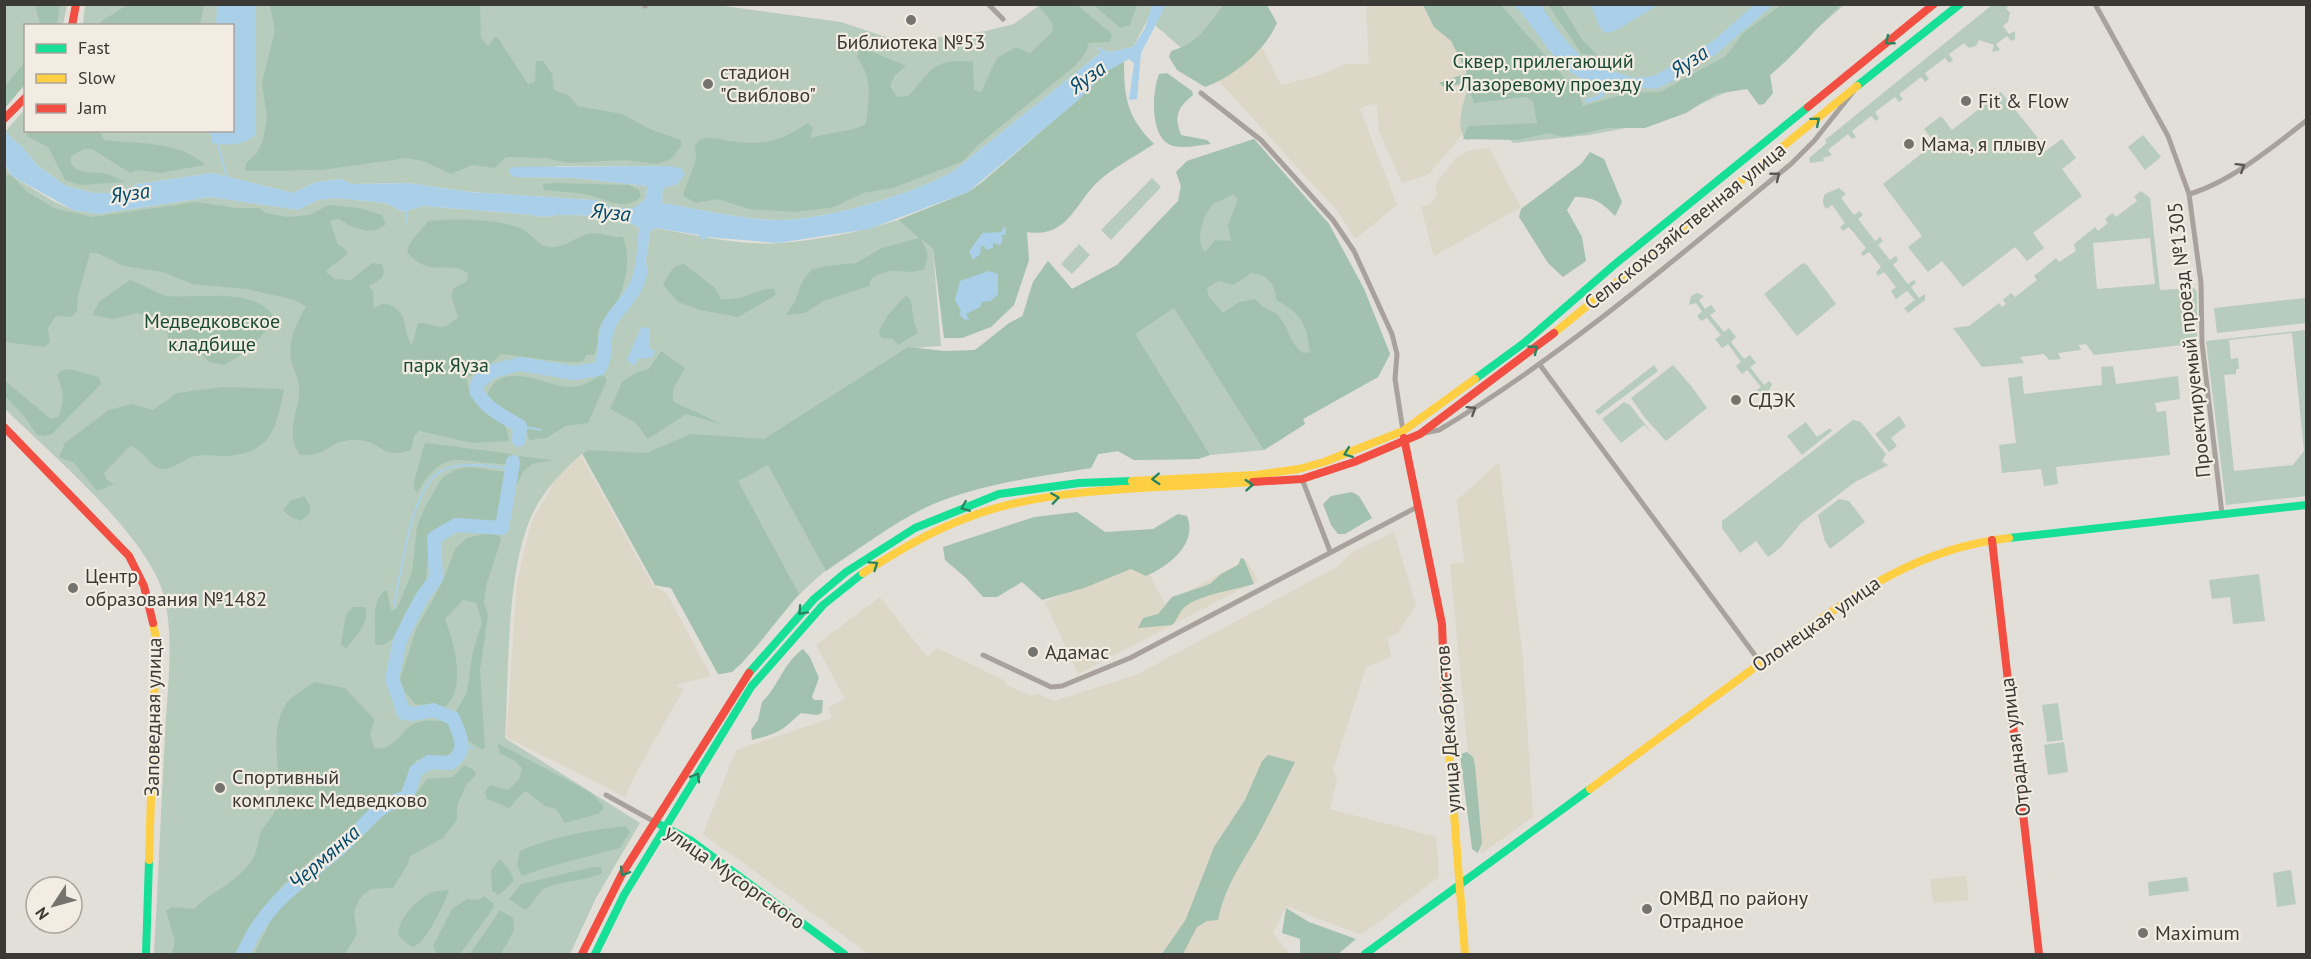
<svg xmlns="http://www.w3.org/2000/svg" width="2311" height="959" viewBox="0 0 2311 959" font-family="'PT Sans',sans-serif">
<style>
.industrial{fill:#ddd7c8}
.green{fill:#b7ccbd;fill-rule:evenodd}
.forest{fill:#a2c2af;fill-rule:evenodd}
.water{fill:#aad0e9}
.lines{fill:none;stroke-linecap:round;stroke-linejoin:round}
.stream{stroke:#aad0e9;stroke-width:2}
.river{stroke:#aad0e9;stroke-width:14}
.street{stroke:#a9a29c;stroke-width:5}
.fast{stroke:#16e098;stroke-width:8}
.slow{stroke:#ffcf43;stroke-width:8}
.jam{stroke:#f24e42;stroke-width:8}
.oneway{stroke:#2a8462}
.oneway2{stroke:#5c5854}
.poi-dot{fill:#75736e;stroke:#f2ece2;stroke-width:2}
.labels{text-anchor:middle;dominant-baseline:central;stroke-width:4.5;stroke-linejoin:round;paint-order:stroke}
.poi-label{font-size:20px;fill:#3b3935;stroke:#f2ece2;text-anchor:start}
.park-label{font-size:20px;fill:#184a34;stroke:#f2ece2}
.street-label{font-size:20px;fill:#3b3935;stroke:#f2ece2}
.water-label{font-size:21px;font-style:italic;fill:#004a6e;stroke:#f2ece2}
</style>
<rect width="100%" height="100%" fill="#e2ded8"/>
<path class="industrial" d="M1366,4L1432,5L1473,73L1461,118L1462,135L1429,174L1402,183L1379,131L1377,105L1371,104L1360,109L1397,205L1355,239L1338,212L1217,79L1258,39L1281,85L1318,76L1346,64H1369Z
M1489,148L1521,207L1434,256L1421,207L1431,204L1437,195L1435,185L1455,159L1468,151Z
M581,456L652,584L667,594L711,676L676,685L683,690L636,773L625,797L506,737L517,582L531,523L557,477Z
M1499,462L1523,658L1533,817L1481,854L1467,743L1450,564L1464,562L1457,500Z
M1394,532L1416,606L1396,635L1387,637L1391,657L1366,667L1333,770L1337,781L1330,809L1436,837L1439,877L1361,935L1286,906L1273,933L1290,954H869L703,834L736,750L832,718L828,708L845,699L816,645L880,597L927,657L937,648L1006,681L1005,684L1020,691L1031,696L1038,694L1054,701L1136,675L1339,566L1351,553Z
M1142,560L1165,604L1246,560L1258,580L1078,674L1045,602Z
M1966,876L1969,900L1933,903L1930,879Z"/>
<path class="green" d="M709,4L841,22L886,37L933,38L986,31L1014,24L1041,4L1264,5L1217,79L1148,19L1133,47L1110,52L1093,46L1099,50V54L952,172C912,194 826,220 780,220C741,220 700,209 662,203L663,188L677,184L666,166H557L515,177L576,178L647,186L646,198L635,208H614L593,200L470,192L408,183L351,184L341,179L316,182L293,193L212,173L138,184L116,193H94L66,186L38,166L23,148L5,132L25,109L26,130H232V26L83,25L85,5Z
M4,5H67L63,25L26,26L25,85L5,107Z
M1433,5H1844L1762,76L1687,110L1642,125L1589,135L1513,143L1503,133L1466,140C1452,124 1468,91 1473,73Z
M1992,5H2010L2006,8L2010,13L2008,22L2003,26L2009,34L2015,31V39L2011,41L2007,36L1996,44L2000,50L1992,52L1994,45L1979,40L1976,46L1969,48L1964,43L1949,54L1953,60L1949,63L1945,58L1925,73L1929,79L1925,82L1921,77L1899,94L1903,99L1899,102L1895,97L1875,112L1879,118L1876,121L1871,116L1852,131L1856,137L1852,139L1848,134L1828,150L1832,155L1823,158L1824,161L1810,163L1809,158L1827,143L1825,140Z
M2001,92L2041,142L2035,147L2041,154L2062,139L2076,158L2062,169L2082,196L2033,233L2044,248L2027,261L2015,247L1963,287L1942,261L1928,272L1908,247L1922,236L1883,184L1935,143L1924,129L1941,116L1952,130Z
M2143,135L2161,157L2145,170L2128,147Z
M1254,139L1329,224L1364,289L1390,354L1378,377L1303,419L1305,424L1264,450L1210,455L1198,459L1134,460L1118,451L1098,454L1091,468C1036,476 974,484 923,509C880,530 834,560 800,594C781,611 742,677 718,674L671,588L655,585L582,454C560,473 539,495 529,522C506,579 509,675 505,738L640,823L596,898L570,954H154C158,882 161,809 165,736C167,690 177,624 159,582C134,524 51,454 5,409L4,165L12,176L53,201L73,210L98,214L210,197L298,210L318,200L336,198L385,203L403,212L423,206L533,215C544,219 549,215 560,215C578,215 626,216 639,228L634,290L645,268L650,232L655,228C696,235 739,246 780,243C819,240 861,232 898,220L933,249L941,346L914,348C929,349 963,356 976,349C993,341 1005,325 1022,316L1033,282L1048,261L1072,289L1117,265L1178,201L1181,186L1176,172L1187,161Z
M1152,178L1161,187L1111,240L1101,230Z
M1839,188L1846,194L1841,198L1854,215L1860,211L1863,215L1858,219L1875,241L1880,237L1883,241L1878,245L1890,260L1896,256L1898,260L1893,265L1908,284L1914,280L1916,283L1911,287L1919,298L1925,294V300L1908,313L1904,308L1915,300L1907,291L1896,299L1891,291L1896,287L1884,272L1878,276L1876,272L1881,267L1869,252L1863,256L1861,253L1866,248L1849,227L1843,231L1840,227L1845,223L1832,205L1826,209C1822,204 1822,200 1825,194Z
M2141,191L2150,198L2160,290L2194,288L2197,292V336L2182,345L2094,355L2086,344L2079,345L2081,350L2058,353L2061,359L2049,360L2044,354L2020,357L2024,363L1982,367L1953,328L1969,326L1999,303L2002,307L2006,304L2003,300L2011,293L2015,297L2037,280L2034,276L2056,258L2059,262L2076,251L2074,244L2095,227L2098,231L2108,223L2105,219L2112,213L2116,217L2137,201L2134,196ZM2150,238L2155,284L2097,289L2093,243Z
M1079,244L1090,255L1072,274L1061,264Z
M1803,263L1807,265L1836,304L1797,336L1764,294Z
M1697,293L1704,296L1699,300L1705,309L1711,305L1716,311L1710,315L1724,332L1729,328L1736,337L1731,342L1744,359L1750,355L1756,363L1750,367L1764,385L1769,381L1772,384L1768,393L1758,394L1755,391L1761,387L1747,370L1742,374L1736,366L1741,362L1728,344L1722,348L1715,339L1721,335L1707,318L1701,321L1697,316L1702,311L1696,303L1689,305L1691,296Z
M2305,298L2306,323L2217,333L2214,308Z
M2306,330V496L2226,505L2206,341ZM2292,333L2304,451L2293,465L2234,471L2224,375L2236,374V369H2239L2238,358L2231,359L2229,340Z
M1654,365L1658,371L1599,415L1595,411Z
M1673,365L1692,387L1707,408L1666,441L1645,418L1631,398Z
M2113,366L2116,384L2178,376L2180,399L2155,403L2157,412L2166,411L2170,455L2056,467L2058,484L2044,486L2041,469L2002,473L1999,445L2016,443L2008,378L2022,376L2024,394L2102,385L2101,367Z
M1624,402L1630,405L1651,432L1644,425L1621,443L1602,419Z
M1899,416L1906,426L1891,438L1897,446L1889,452L1875,434Z
M1853,420L1861,422L1886,454L1882,461L1888,465L1855,482L1801,523L1780,548L1768,557L1756,541L1740,553L1722,528V521Z
M1806,422L1817,437L1830,428L1832,431L1802,455L1787,436Z
M1839,499L1849,501L1865,522L1830,549L1825,541L1818,515Z
M2259,574L2265,621L2233,624L2230,597L2212,599L2209,580Z
M2058,703L2063,740L2047,742L2042,705Z
M2064,742L2068,772L2048,775L2044,745Z
M2291,870L2296,904L2277,907L2273,873Z
M2187,877L2189,891L2149,896L2148,882Z"/>
<path class="forest" d="M1224,4L1267,5L1277,23C1265,51 1233,77 1205,87L1177,70L1169,57L1171,51C1198,44 1208,25 1224,4Z
M35,5H60L57,25H40Z
M127,5V4L204,5L200,25H96Z
M270,5H480L481,38L488,46L495,37L498,38L528,84L535,82L536,61H543L552,74L554,90L568,95L578,106L622,114L652,130L681,140V146L671,159L657,164L625,160L568,163L546,158L506,157L495,168L472,165L451,174L423,161L407,158L322,170L245,171L246,163L257,153L263,140L267,118L262,82L275,31Z
M1038,5H1077L1112,34L1110,42L1088,43L1087,51L1076,65L979,144L963,161L893,188L863,193L834,207L796,212L749,209L718,199L695,203L683,195L696,159L695,145L700,140C714,135 723,141 737,142C768,146 783,139 808,123L813,128L810,139C826,131 855,133 866,123C869,98 873,78 857,57L859,49H866L906,66L895,75L890,86L897,97L908,96C932,72 931,57 973,62L974,90L981,92L997,58L1016,47L1030,53L1053,31L1052,23Z
M1094,5H1137L1130,25L1120,28Z
M1423,5H1501L1576,91H1592L1580,99L1583,106L1628,93L1660,92L1726,56L1744,32L1781,5H1841C1816,28 1796,54 1770,75L1773,93L1764,104L1759,105L1747,89L1716,94L1686,113L1645,128H1608L1564,137L1549,133L1518,140L1463,139L1468,126L1537,123L1533,101L1527,97L1474,103L1469,89L1460,84L1445,88L1439,83L1467,73L1451,41L1434,27Z
M1548,5H1561L1581,38L1597,55L1582,54Z
M1124,61C1124,98 1127,117 1154,144C1137,155 1118,165 1102,178C1075,200 1070,239 1027,232L1029,260L1014,305L991,327L962,338H944L933,249L921,239C928,251 930,257 923,270C899,276 896,263 871,279L869,286L824,301L805,313L786,315L794,303L802,282L811,270L826,266L856,263L882,248L919,238L898,220L968,192L981,183L1074,103L1107,71Z
M25,62V84L5,108V86Z
M1167,73L1192,91L1193,95C1177,108 1174,116 1181,135L1207,140L1211,144C1199,145 1185,149 1173,146C1149,139 1152,92 1159,74Z
M28,131H99L104,140C137,144 181,141 205,165L160,173L138,170L130,173L92,149H84L71,156V164C81,174 88,172 102,173C110,174 118,179 125,182L80,185L65,180L48,147L27,136Z
M1254,139L1329,224L1364,289L1390,354L1378,377L1303,419L1305,424L1264,450L1174,308L1135,334L1210,455L1198,459L1134,460L1118,451L1098,454L1091,468C1041,476 968,486 922,509C888,527 857,550 826,571L768,465L738,481L799,594L742,663L732,672L718,674L671,588L655,585L583,454L588,450L646,453L691,434L764,439L908,347L944,351L975,350L1009,323L1023,316L1033,282L1048,261L1072,289L1117,265L1178,201L1181,186L1176,172L1187,161ZM1233,194L1238,199L1228,225L1231,241L1215,240L1205,252C1194,241 1203,212 1215,203C1221,200 1227,198 1233,194ZM1251,273C1267,274 1276,285 1276,300C1302,314 1306,323 1310,352L1303,353C1288,341 1290,330 1280,318C1272,308 1266,313 1255,299L1239,302L1223,313L1209,297L1207,288L1218,281L1234,285Z
M1590,152L1604,159L1622,202L1615,216C1602,202 1593,197 1575,197L1567,210L1582,237L1586,261L1563,277L1548,263L1519,217L1521,209L1581,164Z
M7,175H11L26,191L54,208L92,217L197,202L236,208H259L265,213L288,217L309,215L329,205L360,208L382,215L386,224C371,238 352,227 338,219L330,221L337,243L348,252C342,262 332,263 326,272L335,279L351,280L372,263L382,264L384,271L382,278L369,286L373,291L374,308L384,303C412,311 400,329 412,345L418,323C440,323 438,335 458,317L451,295L454,288L467,281L468,273C451,260 428,279 407,252C409,239 421,232 428,221C451,218 508,218 527,232C535,238 538,245 549,247C563,249 575,237 588,234C598,231 612,238 623,237C632,258 625,291 613,309C609,316 601,321 599,328C597,337 599,346 594,355H587L583,361C574,365 517,355 501,354L480,373L466,377C472,416 507,407 509,441L472,443L419,431L414,436L411,450C379,461 384,439 353,440C329,440 328,457 300,455C283,432 301,409 299,387C298,378 293,369 291,359C288,339 296,324 306,306L292,299L246,289L192,284L163,272L124,266L97,253H90L78,296L77,311L72,317L56,316L48,328L50,342L44,347L6,342L4,180Z
M555,183L629,185L639,190L641,197C626,211 609,201 592,196C577,192 560,192 544,190L543,184Z
M684,264L714,287L721,299C746,301 754,288 774,289L776,295L738,317L700,310L678,302L663,285C669,274 672,265 684,264Z
M130,280C138,283 164,296 168,296C198,299 254,286 274,317C264,338 245,354 224,365L209,362L189,341L173,343L168,338L165,324L138,313L113,319L92,315L99,302Z
M906,295L911,301L914,322L918,333L898,345L893,339L881,338L879,331L888,315Z
M661,351L685,368C680,380 669,388 674,402L724,425L686,414L648,439L635,422L610,409L622,382L635,373L649,369Z
M69,369L99,377L101,384L52,434L44,436L37,435L25,417L5,396V381L51,419L58,417C65,401 64,391 57,375L62,370Z
M602,374L607,380L588,423L566,426L546,438L529,440C524,414 504,413 487,395C500,359 543,384 567,387C580,388 592,381 602,374Z
M223,387L284,389C276,429 272,454 224,456C214,456 203,454 192,457C183,460 168,473 158,468C147,463 143,449 130,446L104,473L107,480L113,484L120,482L97,491L74,463L59,457L65,443L109,410L131,404L153,410L177,393Z
M427,443L512,454L511,461L505,464C459,463 445,445 417,493L413,486L424,445Z
M519,456L553,460L532,464L524,471L511,494Z
M469,467L506,472L498,516L494,522C463,521 457,517 431,536L426,580L403,617L396,637L383,645H375C376,629 370,597 387,590L391,611L397,608L412,572L417,526L426,505L442,478L455,470Z
M1352,492L1359,496L1372,518L1345,534H1338L1331,525L1323,504L1331,496Z
M304,496L310,506V513L301,521L291,517L283,510L290,501Z
M1077,512L1105,532L1153,529L1178,514L1187,516C1198,544 1169,566 1146,576L1131,569L1084,588L1042,600L1022,582L997,597H983L966,578L945,560L943,547L1034,517Z
M489,533L500,536L501,540L486,586L484,602L488,616L480,671L485,748L481,749L464,738L454,715L467,692L473,651L482,622L476,603L463,600L445,619C453,640 461,668 455,691C454,696 449,702 446,707L415,704L405,692L400,679L416,629L443,581L455,549L467,538Z
M1241,558L1244,559L1254,584C1234,590 1203,594 1186,606C1178,612 1178,620 1172,625L1138,628L1143,618L1158,614L1172,597L1210,584L1221,574L1238,565Z
M353,607H365C371,621 355,638 346,649L341,644L346,615Z
M803,649L810,657L819,678L812,697L814,700H823L822,713L817,715L801,713C781,731 780,733 752,740L751,730L758,720L762,702C778,687 784,662 803,649Z
M315,682L345,688L375,720L370,733L374,748C392,751 398,736 410,726C418,720 439,719 448,723L461,749L454,750L442,759L431,757L416,760L406,788L365,817L337,844L316,855L280,888L236,954H172L175,941L166,911L173,907L194,909C213,890 243,880 255,854C258,847 258,839 261,832C265,824 273,817 276,808C285,776 266,735 286,704C292,695 306,688 315,682Z
M497,743L590,792L603,805V809L598,814L565,823L556,809L545,806L527,792H524L509,808L487,799L485,792L490,785L508,790L519,779L522,768L514,760L500,754Z
M1467,752L1473,757L1475,765L1482,843L1478,853L1472,849L1460,754Z
M1268,755L1295,762C1283,787 1270,813 1257,837C1241,864 1224,889 1218,920L1207,921L1197,927L1183,954H1162L1186,919L1214,847L1245,800L1262,761Z
M464,765L474,770L476,775L466,785L457,806V820L443,838L410,856L408,864L393,888L371,889L360,898L354,912L357,934L345,954H254L276,910L304,888L335,856L363,836L379,819L418,791L427,779L453,777Z
M626,826L630,832L620,848C587,857 553,864 522,876L517,866L520,851C553,836 591,830 626,826Z
M500,859L510,871L514,881L499,895L492,891L491,870Z
M593,867H601L602,873C585,882 563,880 545,888C537,893 534,904 525,910L509,899L521,884Z
M449,890C444,904 426,945 412,947L399,937C395,921 418,897 433,892C438,890 444,891 449,890Z
M484,896L493,903L494,907L460,954H437L433,946L452,909L467,899L478,900Z
M1286,908L1309,922L1356,939L1338,954H1300V939L1282,933Z
M500,910L513,918L514,930L501,954H470Z"/>
<path class="water" d="M217,5H256V134C246,145 227,146 212,143L210,131L232,130V26L216,25Z
M1152,5H1166L1141,53L1137,99L1129,100L1134,63L1129,59L1107,71L1075,103L968,192L869,229L778,243L707,237L703,242L699,235L655,228L650,232L645,268L633,292L639,228C626,216 578,215 560,215C549,215 544,219 533,215L423,206L403,212L385,203L336,198L318,200L298,210L210,197L98,214L73,210L12,176L5,165V132L23,148L38,166L66,186L94,193H116L138,184L212,173L293,193L316,182L341,179L352,184L408,183L470,192L594,200L614,208H634L646,198L647,186L576,178L515,177L511,175L509,169L514,167L666,166L681,168L685,175L677,184L663,188L662,203C701,209 741,220 780,220C827,220 912,194 952,172L1099,54V50L1093,46L1110,52L1133,47L1145,28Z
M1514,5H1541L1561,35L1586,62L1633,78L1654,76L1713,41L1754,5H1773L1715,55L1684,71L1677,79L1656,89L1637,87L1614,89L1607,91L1600,99L1586,103L1585,99L1598,96L1603,87C1555,75 1545,37 1514,5Z
M1591,5V4L1658,5L1615,31L1605,33L1599,26Z
M1005,226L1006,235H1001L1003,239L1000,245L993,243V248L986,250L984,246H981L980,254L973,260L969,252L982,233L1001,232Z
M989,271L998,274V294L991,301L982,302L980,307L966,314L969,319L965,320L959,314L961,311L955,300L960,281Z
M641,327L650,328L649,348L655,351L653,357L638,359L634,366L627,360Z"/>
<g class="lines">
<path class="stream" d="M218,144L227,179
M406,210L407,222
M520,426L541,430
M394,606C401,573 411,484 443,470C462,461 491,466 512,469
M463,744L473,748"/>
<path class="river" d="M519,440L520,426C502,416 487,409 476,391L478,382L493,371L520,364L574,373L599,369C608,356 602,341 608,327C617,306 636,298 641,270
M243,954C265,904 298,883 338,850C364,829 372,806 407,797L416,771L429,762L451,763C469,749 460,736 453,718L433,710L414,714L404,713L392,679L400,640L421,599L436,578L434,538L456,525L502,528L513,462"/>
<path class="street" d="M988,4L1003,19
M2095,4L2168,136L2189,194L2201,283L2202,343L2222,514
M645,6V4
M1201,93L1261,140L1333,220L1354,251L1392,334L1397,354L1395,379L1403,431
M2189,194C2229,183 2274,146 2306,121
M1540,365L1760,662
M1424,433L1439,430C1565,355 1677,257 1791,164L1814,141L1853,92
M1302,479L1330,551
M983,655L1051,687L1062,686L1130,658L1419,506
M606,795L655,822"/>
<path class="fast" d="M1857,86L1960,4
M1475,379L1524,343L1614,265L1808,107
M2009,538L2306,505
M749,673L814,599L846,572L915,528L999,494L1079,483L1132,481
M655,822L690,840L844,954
M146,954L149,860
M595,954L624,895L751,687L823,605L863,573
M1365,954L1590,789"/>
<path class="slow" d="M1554,333L1857,86
M1132,481L1256,475L1299,469L1324,462L1403,431L1475,379
M863,573C898,551 932,530 972,516C1050,486 1169,488 1253,482
M1445,699L1465,954
M1590,789C1644,749 1699,709 1754,668C1837,608 1903,550 2009,538
M149,860L156,639L153,623"/>
<path class="jam" d="M72,26L76,4
M1808,107L1934,4
M4,119L26,97
M4,427L129,556L144,586L153,623
M1404,438L1442,624L1445,699
M1253,482L1302,479L1354,462L1420,434L1554,333
M1992,540L2039,954
M582,954L622,874L749,673"/>
</g>
<defs><path id="oneway-chevron" d="M-2-3.5L2.5 0L-2 3.5" fill="none" stroke-width="1.6" stroke-linecap="round" stroke-linejoin="round" transform="scale(1.5)"/></defs>
<g class="oneway">
<use href="#oneway-chevron" transform="translate(1889 41) rotate(141)"/>
<use href="#oneway-chevron" transform="translate(1816 121) rotate(-40)"/>
<use href="#oneway-chevron" transform="translate(1534 349) rotate(-39)"/>
<use href="#oneway-chevron" transform="translate(1348 453) rotate(159)"/>
<use href="#oneway-chevron" transform="translate(1156 479) rotate(177)"/>
<use href="#oneway-chevron" transform="translate(1249 485) rotate(-4)"/>
<use href="#oneway-chevron" transform="translate(1055 498) rotate(-8)"/>
<use href="#oneway-chevron" transform="translate(965 507) rotate(158)"/>
<use href="#oneway-chevron" transform="translate(874 565) rotate(-35)"/>
<use href="#oneway-chevron" transform="translate(802 611) rotate(133)"/>
<use href="#oneway-chevron" transform="translate(696 777) rotate(-60)"/>
<use href="#oneway-chevron" transform="translate(624 872) rotate(121)"/>
</g>
<g class="oneway2">
<use href="#oneway-chevron" transform="translate(2241 167) rotate(-32)"/>
<use href="#oneway-chevron" transform="translate(1776 176) rotate(-39)"/>
<use href="#oneway-chevron" transform="translate(1472 410) rotate(-32)"/>
</g>
<g class="poi-dot">
<circle cx="911" cy="20" r="6"/>
<circle cx="708" cy="84" r="6"/>
<circle cx="1966" cy="101" r="6"/>
<circle cx="1909" cy="144" r="6"/>
<circle cx="1736" cy="400" r="6"/>
<circle cx="73" cy="588" r="6"/>
<circle cx="1033" cy="652" r="6"/>
<circle cx="220" cy="788" r="6"/>
<circle cx="1647" cy="909" r="6"/>
<circle cx="2143" cy="933" r="6"/>
</g>
<g class="labels">
<g class="poi-label">
<text x="911" y="42" text-anchor="middle">Библиотека №53</text>
<text x="720" y="72">стадион<tspan x="720" dy="23">"Свиблово"</tspan></text>
<text x="1978" y="101">Fit &amp; Flow</text>
<text x="1921" y="144">Мама, я плыву</text>
<text x="1748" y="400">СДЭК</text>
<text x="85" y="576">Центр<tspan x="85" dy="23">образования №1482</tspan></text>
<text x="1045" y="652">Адамас</text>
<text x="232" y="777">Спортивный<tspan x="232" dy="23">комплекс Медведково</tspan></text>
<text x="1659" y="898">ОМВД по району<tspan x="1659" dy="23">Отрадное</tspan></text>
<text x="2155" y="933">Maximum</text>
</g>
<g class="park-label">
<text x="1543" y="61">Сквер, прилегающий<tspan x="1543" dy="23">к Лазоревому проезду</tspan></text>
<text x="212" y="321">Медведковское<tspan x="212" dy="23">кладбище</tspan></text>
<text x="446" y="365">парк Яуза</text>
</g>
<g class="street-label">
<text transform="translate(1685 226) rotate(-39)">Сельскохозяйственная улица</text>
<text transform="translate(2189 340) rotate(-96)">Проектируемый проезд №1305</text>
<text transform="translate(1816 624) rotate(-35)">Олонецкая улица</text>
<text transform="translate(153 717) rotate(-89)">Заповедная улица</text>
<text transform="translate(1448 729) rotate(-94)">улица Декабристов</text>
<text transform="translate(2015 747) rotate(-97)">Отрадная улица</text>
<text transform="translate(735 877) rotate(35)">улица Мусоргского</text>
</g>
<g class="water-label">
<text transform="translate(1689 61) rotate(-34)">Яуза</text>
<text transform="translate(1087 77) rotate(-36)">Яуза</text>
<text transform="translate(130 193) rotate(-8)">Яуза</text>
<text transform="translate(611 212) rotate(6)">Яуза</text>
<text transform="translate(324 857) rotate(-41)">Чермянка</text>
</g>
</g>
<rect width="2311" height="959" fill="none" stroke="#3b3935" stroke-width="12"/>
<rect x="24" y="24" width="210" height="108" fill="#f2ece2" stroke="#a9a49d" stroke-width="1.5"/>
<rect x="36" y="44" width="30" height="9" fill="#16e098" stroke="#a9a49d" stroke-width="1.5"/>
<text x="78" y="54" font-size="18" fill="#3b3935">Fast</text>
<rect x="36" y="74" width="30" height="9" fill="#ffcf43" stroke="#a9a49d" stroke-width="1.5"/>
<text x="78" y="84" font-size="18" fill="#3b3935">Slow</text>
<rect x="36" y="104" width="30" height="9" fill="#f24e42" stroke="#a9a49d" stroke-width="1.5"/>
<text x="78" y="114" font-size="18" fill="#3b3935">Jam</text>
<g transform="translate(54 905) rotate(234)"><circle r="28" fill="#f2ece2" stroke="#a9a49d" stroke-width="1.5"/>
<path d="M0-4.5L10 22L0 15L-10 22Z" fill="#75736e"/>
<text y="-9" font-size="16" font-weight="bold" text-anchor="middle" fill="#3b3935">N</text>
</g>
</svg>
